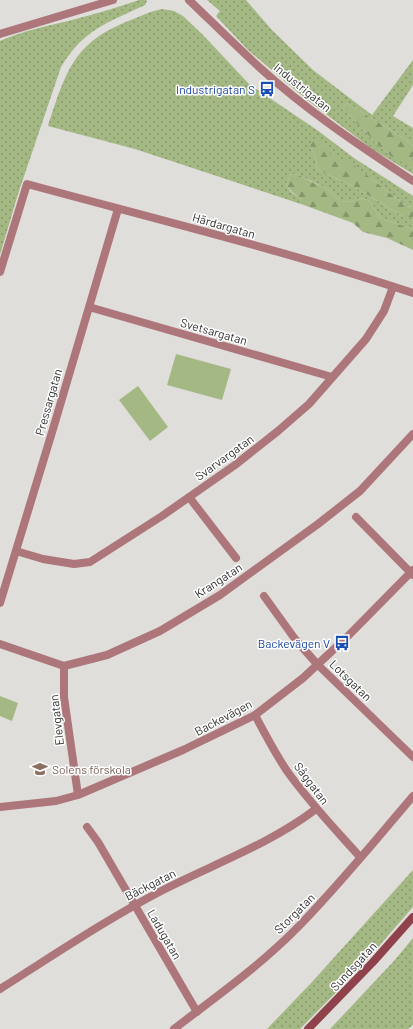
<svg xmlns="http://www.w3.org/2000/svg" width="413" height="1029" viewBox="0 0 413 1029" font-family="Barlow,sans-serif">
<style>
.grass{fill:url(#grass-dots)}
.forest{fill:url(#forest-firs)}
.green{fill:#a4b884}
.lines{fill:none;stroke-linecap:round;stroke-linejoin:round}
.minor{stroke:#ad767a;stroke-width:8}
.tertiary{stroke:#ad767a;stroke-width:8}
.secondary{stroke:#8f424b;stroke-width:8}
.labels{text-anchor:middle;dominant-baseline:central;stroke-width:3;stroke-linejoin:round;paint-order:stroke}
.street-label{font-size:12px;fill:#323130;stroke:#fff}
.transit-label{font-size:12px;fill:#164399;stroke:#fff;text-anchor:end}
.education-label{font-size:12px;fill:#785e54;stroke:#fff;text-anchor:start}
</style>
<defs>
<pattern id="grass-dots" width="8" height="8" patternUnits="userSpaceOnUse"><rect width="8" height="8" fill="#a4b884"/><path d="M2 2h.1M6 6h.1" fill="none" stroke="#86966c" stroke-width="1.8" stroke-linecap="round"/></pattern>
<pattern id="forest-firs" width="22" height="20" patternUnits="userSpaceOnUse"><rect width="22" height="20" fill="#a4b884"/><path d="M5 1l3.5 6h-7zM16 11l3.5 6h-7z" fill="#86966c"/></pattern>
</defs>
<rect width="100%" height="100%" fill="#e0dedb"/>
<path class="grass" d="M139,0H146L147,1L145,5C107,23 84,29 61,67L18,194L0,255V41C23,31 43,27 68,21C92,15 116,8 139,0Z
M207,0H246L271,29L313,70L372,115L413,60V85L393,116L413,128V146L402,137L347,103L343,109L378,145L397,160L413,168V174L372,149L306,99L248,50L216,16L220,11Z
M162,9L174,11L183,16L203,35L249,84L317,130L354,158L413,196V207L406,206L371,178L351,164L310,145L316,160L317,170L351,185L404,217H413V229L380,218L370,201L361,198L350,202L340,201L327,189L299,175L291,174L286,185L291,192L301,199V204L135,149L48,126C66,72 73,42 131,20C141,16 151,11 162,9Z
M413,870V907L359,969L300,1029H267L312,982Z
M413,938V1025L408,1029H330L393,962Z"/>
<path class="forest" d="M347,103L402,137L413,146V168L397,161L378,145L343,109Z
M318,139L324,143L328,153L351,163L371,178L406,206L413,207V217H404L351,185L317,170L316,160L310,145L314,141Z
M291,174L299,175L314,183L327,189L340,201L350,202L361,198L370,201L380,218L413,229V250L387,238L363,232L353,223L301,204V199L292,192L286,185Z"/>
<path class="green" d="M176,354L231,369L222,400L167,385Z
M138,386L168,427L150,441L119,400Z
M0,696L18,703L12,721L0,716Z"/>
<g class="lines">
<path class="minor" d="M0,34L113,0
M0,272L27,184C156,219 286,251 413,293
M89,307L332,377
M189,497L236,558
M356,517L413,575
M16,551L43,559L74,564L90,562L162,516L235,465L278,431L309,404L366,339L384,311L393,287
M264,596L295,639L317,664L413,757
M0,603L53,429L118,209
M0,644L64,666L107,655L160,631L220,595L318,524L360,491L413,434
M64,666V697L78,795
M255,715C265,734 275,753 287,771C309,802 335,829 360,857
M0,807L56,801L78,795L183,750L255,715L303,678L347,637L413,570
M87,827L98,842L197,1012
M0,989C54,955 107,919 163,890C214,864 270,844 316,809
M174,1029C217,996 261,965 299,926C339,885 376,840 413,796"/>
<path class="tertiary" d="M189,0C212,22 235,45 259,67C306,110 360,146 413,181"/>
<path class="secondary" d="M308,1029L373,962L413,917"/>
</g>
<defs>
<symbol id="bus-bare" viewBox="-9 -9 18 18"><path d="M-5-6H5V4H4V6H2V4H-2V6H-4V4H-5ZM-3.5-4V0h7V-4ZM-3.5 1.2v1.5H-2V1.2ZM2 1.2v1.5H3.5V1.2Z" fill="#1a4fb4" stroke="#fff" stroke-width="2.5" paint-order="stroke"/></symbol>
<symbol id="school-bare" viewBox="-9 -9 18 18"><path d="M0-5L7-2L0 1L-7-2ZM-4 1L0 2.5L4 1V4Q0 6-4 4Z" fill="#8d6e63" stroke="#fff" stroke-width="2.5" paint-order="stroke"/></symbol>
</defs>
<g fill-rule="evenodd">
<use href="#bus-bare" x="256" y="78" width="22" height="22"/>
<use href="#bus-bare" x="331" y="632" width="22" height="22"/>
<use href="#school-bare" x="29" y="758" width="22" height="22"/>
</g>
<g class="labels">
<g class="street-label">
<text transform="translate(303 87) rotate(39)">Industrigatan</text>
<text transform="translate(224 225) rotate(16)">Härdargatan</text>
<text transform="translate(214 331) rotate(16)">Svetsargatan</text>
<text transform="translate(48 402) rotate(-74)">Pressargatan</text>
<text transform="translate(224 457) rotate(-36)">Svarvargatan</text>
<text transform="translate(218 580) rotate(-33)">Krangatan</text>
<text transform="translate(351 680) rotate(44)">Lotsgatan</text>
<text transform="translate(223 717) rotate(-28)">Backevägen</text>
<text transform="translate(56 720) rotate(-97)">Elevgatan</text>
<text transform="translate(312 783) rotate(53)">Såggatan</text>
<text transform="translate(150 884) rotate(-27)">Bäckgatan</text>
<text transform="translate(294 913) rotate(-45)">Storgatan</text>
<text transform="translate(165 934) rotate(60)">Ladugatan</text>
<text transform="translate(353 966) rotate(-47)">Sundsgatan</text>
</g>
<g class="transit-label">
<text x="255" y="89">Industrigatan S</text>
<text x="330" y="643">Backevägen V</text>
</g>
<g class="education-label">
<text x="52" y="769">Solens förskola</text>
</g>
</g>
</svg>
